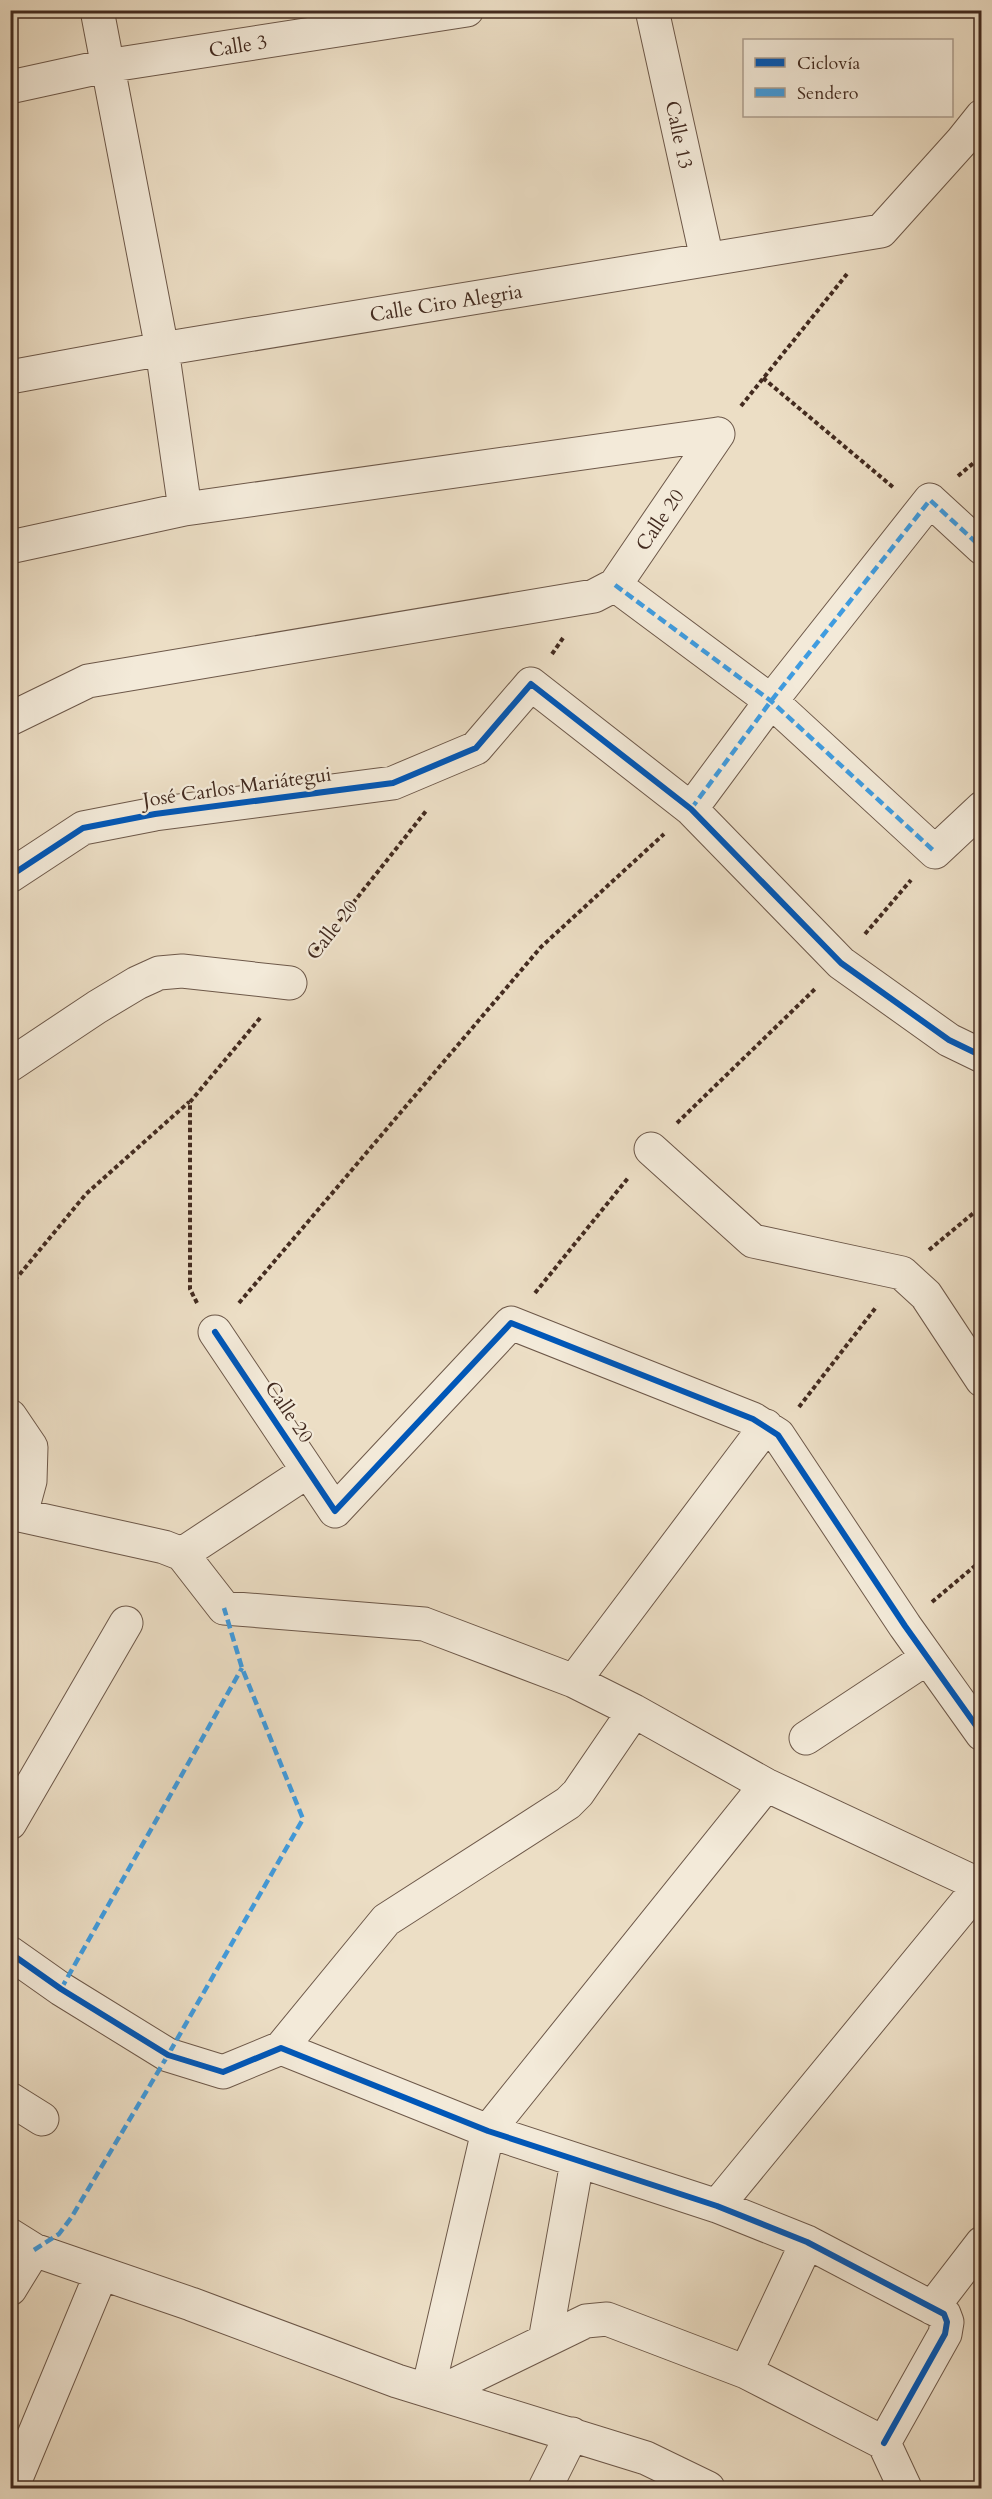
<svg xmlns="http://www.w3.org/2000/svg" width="992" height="2499" viewBox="0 0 992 2499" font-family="Cardo,serif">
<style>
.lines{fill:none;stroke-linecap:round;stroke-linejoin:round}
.minor-casing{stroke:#6d5849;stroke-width:35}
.path{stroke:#432b20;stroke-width:4;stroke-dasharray:4.5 3;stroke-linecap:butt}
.minor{stroke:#f3ead9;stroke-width:33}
.quiet{stroke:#3f9ce0;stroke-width:4.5;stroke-dasharray:9 4.5;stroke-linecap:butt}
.cycleway-casing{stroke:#f3ead9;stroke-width:10}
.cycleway{stroke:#0057b8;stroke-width:6}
.labels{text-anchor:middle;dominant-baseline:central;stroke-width:4.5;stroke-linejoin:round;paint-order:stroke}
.street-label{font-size:20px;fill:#432b20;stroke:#f3ead9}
</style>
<rect width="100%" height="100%" fill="#ecdec5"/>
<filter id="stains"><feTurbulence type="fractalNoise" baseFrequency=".00333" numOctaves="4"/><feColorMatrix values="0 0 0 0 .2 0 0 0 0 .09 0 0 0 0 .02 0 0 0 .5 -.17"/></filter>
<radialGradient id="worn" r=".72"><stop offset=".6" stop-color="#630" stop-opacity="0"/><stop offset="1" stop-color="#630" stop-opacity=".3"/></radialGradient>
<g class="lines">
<defs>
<path id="minor" d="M97,10L162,349L185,509
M652,10L707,259
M10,87L106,66L467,10
M10,377L162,349L881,231L962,141L982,116
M10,547L185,509L718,434
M615,585L771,701L935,852L982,808
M10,719L88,681L594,596L615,585L718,434
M691,809L771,701L930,500L982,548
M10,876L83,828L155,814L393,783L476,748L531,684L691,809L841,963L949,1040L982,1056
M10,1065L97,1007L137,983L159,973L182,971L290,983
M651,1149L753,1241L902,1273L926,1295L982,1380
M215,1332L335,1511L511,1323L753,1419L778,1435L905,1626L982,1734
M10,1416L31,1447L30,1481L21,1514
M10,1513L164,1547L182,1554L224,1608L424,1624L574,1681L634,1711L766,1785L982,1886
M182,1554L308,1471
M574,1681L766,1426
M806,1738L927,1658
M10,1823L126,1623
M10,1953L61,1989L168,2055L223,2072L281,2048L488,2131L717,2206L807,2242L944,2314L947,2322L945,2334L884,2443
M281,2048L386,1920L568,1803L578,1793L634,1711
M10,2099L42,2119
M717,2206L980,1886
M10,2235L34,2250L191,2304L397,2381L646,2458L708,2488
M10,2289L34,2250
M932,2308L982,2243
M545,2341L577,2162
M746,2372L807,2242
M428,2390L488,2131L766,1785
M438,2393L586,2321L607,2319L746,2372L884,2443L905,2488
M12,2488L101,2274
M545,2488L572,2434"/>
</defs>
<use href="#minor" class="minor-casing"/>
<path class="path" d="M763,378L894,488
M741,406L847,274
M958,476L982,456
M552,654L563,638
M865,934L911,880
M311,956L426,811
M677,1123L816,988
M929,1250L982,1206
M10,1286L86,1194L189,1102
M535,1293L628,1178
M197,1303L190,1289V1102L261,1017
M239,1303L541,947L664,834
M799,1407L877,1306
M932,1602L982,1560"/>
<use href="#minor" class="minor"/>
<path class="quiet" d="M615,585L771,701L935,852
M691,809L771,701L930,500L982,548
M61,1989L242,1668
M34,2250L59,2234L71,2218L168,2055L303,1819L242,1668L224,1608"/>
<defs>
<path id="cycleway" d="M10,876L83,828L155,814L393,783L476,748L531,684L691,809L841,963L949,1040L982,1056
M215,1332L335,1511L511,1323L753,1419L778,1435L905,1626L982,1734
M10,1953L61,1989L168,2055L223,2072L281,2048L488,2131L717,2206L807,2242L944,2314L947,2322L945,2334L884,2443"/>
</defs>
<use href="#cycleway" class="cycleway-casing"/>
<use href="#cycleway" class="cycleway"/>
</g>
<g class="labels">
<g class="street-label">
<text transform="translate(238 46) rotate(-9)">Calle 3</text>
<text transform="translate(679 135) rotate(78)">Calle 13</text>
<text transform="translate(446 303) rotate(-9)">Calle Ciro Alegria</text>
<text transform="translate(660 520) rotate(-56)">Calle 20</text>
<text transform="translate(237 787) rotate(-8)">José Carlos Mariátegui</text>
<text transform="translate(332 930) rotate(-52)">Calle 20</text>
<text transform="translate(289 1412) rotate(56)">Calle 20</text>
</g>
</g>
<rect width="992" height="2499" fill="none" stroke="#ecdec5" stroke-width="36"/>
<rect x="12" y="12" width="968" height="2475" fill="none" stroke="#432b20" stroke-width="3"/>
<rect x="18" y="18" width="956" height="2463" fill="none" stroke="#432b20" stroke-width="1.5"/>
<rect x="743" y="39" width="210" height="78" fill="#f3ead9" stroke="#ad9e8f" stroke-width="1.5"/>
<rect x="755" y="58" width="30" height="9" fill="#0057b8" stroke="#ad9e8f" stroke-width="1.5"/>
<text x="797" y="69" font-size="18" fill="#432b20">Ciclovía</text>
<rect x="755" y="88" width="30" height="9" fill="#3f9ce0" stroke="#ad9e8f" stroke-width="1.5"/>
<text x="797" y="99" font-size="18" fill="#432b20">Sendero</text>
<rect width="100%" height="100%" filter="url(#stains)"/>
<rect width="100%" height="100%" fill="url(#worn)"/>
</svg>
